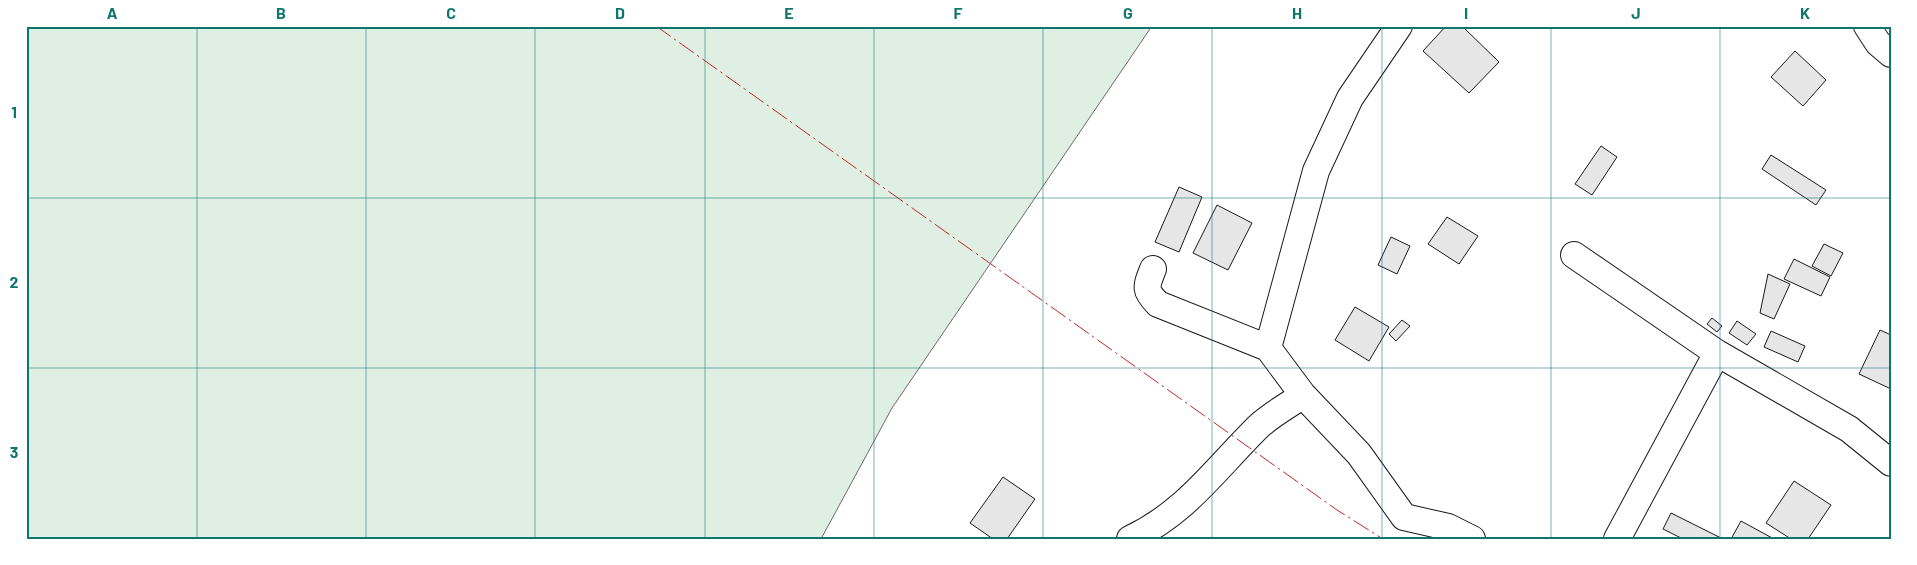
<svg xmlns="http://www.w3.org/2000/svg" width="1917" height="565" viewBox="0 0 1917 565" font-family="Barlow,sans-serif">
<style>
.green{fill:#e0efe3;stroke:#6a6a6a}
.building{fill:#e6e6e6;stroke:#1a1a1a}
.lines{fill:none;stroke-linecap:round;stroke-linejoin:round}
.street-casing{stroke:#1a1a1a;stroke-width:28}
.street{stroke:#fff;stroke-width:26}
.power{stroke:#c62828;stroke-width:1;stroke-dasharray:18 4 2.5 4;stroke-linecap:butt}
.grid{fill:none;stroke:#0f766e;stroke-width:1;stroke-opacity:0.55}
.neatline{fill:none;stroke:#0f766e;stroke-width:2}
.grid-label{font-size:16px;text-anchor:middle;font-weight:bold;fill:#0f766e}
</style>
<rect width="100%" height="100%" fill="#fff"/>
<path class="green" d="M26,26H1152L892,408L821,539H26Z"/>
<path class="building" d="M1446,26H1462L1499,62L1469,93L1423,51Z
M1795,51L1826,80L1803,106L1771,77Z
M1601,146L1617,157L1592,195L1575,184Z
M1771,155L1826,190L1816,205L1762,169Z
M1179,187L1202,197L1179,252L1155,242Z
M1217,205L1252,223L1228,270L1193,253Z
M1447,217L1478,236L1459,264L1428,244Z
M1391,237L1410,246L1397,274L1378,265Z
M1824,244L1843,253L1831,276L1812,266Z
M1794,259L1830,277L1821,296L1784,279Z
M1768,274L1790,284L1774,319L1760,313Z
M1355,307L1389,327L1369,361L1335,340Z
M1712,318L1722,326L1717,332L1707,324Z
M1402,320L1410,326L1396,341L1389,334Z
M1737,321L1756,334L1747,345L1729,333Z
M1880,330L1891,335V389L1859,374Z
M1771,331L1805,346L1798,362L1764,347Z
M1003,477L1035,499L1007,539H993L970,523Z
M1794,481L1831,505L1808,539H1791L1766,523Z
M1671,513L1723,539H1683L1663,529Z
M1741,521L1774,539H1731Z"/>
<g class="lines">
<defs>
<path id="street" d="M1867,26L1878,43L1891,54
M1574,255L1717,353L1849,429L1891,463
M1153,269C1146,287 1144,290 1158,304L1268,348L1303,395L1359,454L1404,517L1448,527L1472,539
M1268,348L1316,171L1350,98L1399,26
M1130,539C1187,512 1216,468 1259,426C1272,414 1289,405 1303,395
M1617,539L1717,353"/>
</defs>
<use href="#street" class="street-casing"/>
<use href="#street" class="street"/>
<path class="power" d="M656,26L1337,510L1383,539"/>
</g>
<path class="grid" d="M197,26V539M366,26V539M535,26V539M705,26V539M874,26V539M1043,26V539M1212,26V539M1382,26V539M1551,26V539M1720,26V539M26,198H1891M26,368H1891"/>
<rect width="1917" height="565" fill="none" stroke="#ffffff" stroke-width="55"/>
<rect x="28" y="28" width="1862" height="510" class="neatline"/>
<g class="grid-label">
<text x="112" y="19">A</text>
<text x="281" y="19">B</text>
<text x="451" y="19">C</text>
<text x="620" y="19">D</text>
<text x="789" y="19">E</text>
<text x="958" y="19">F</text>
<text x="1128" y="19">G</text>
<text x="1297" y="19">H</text>
<text x="1466" y="19">I</text>
<text x="1636" y="19">J</text>
<text x="1805" y="19">K</text>
<text x="14" y="118">1</text>
<text x="14" y="288">2</text>
<text x="14" y="458">3</text>
</g>
</svg>
